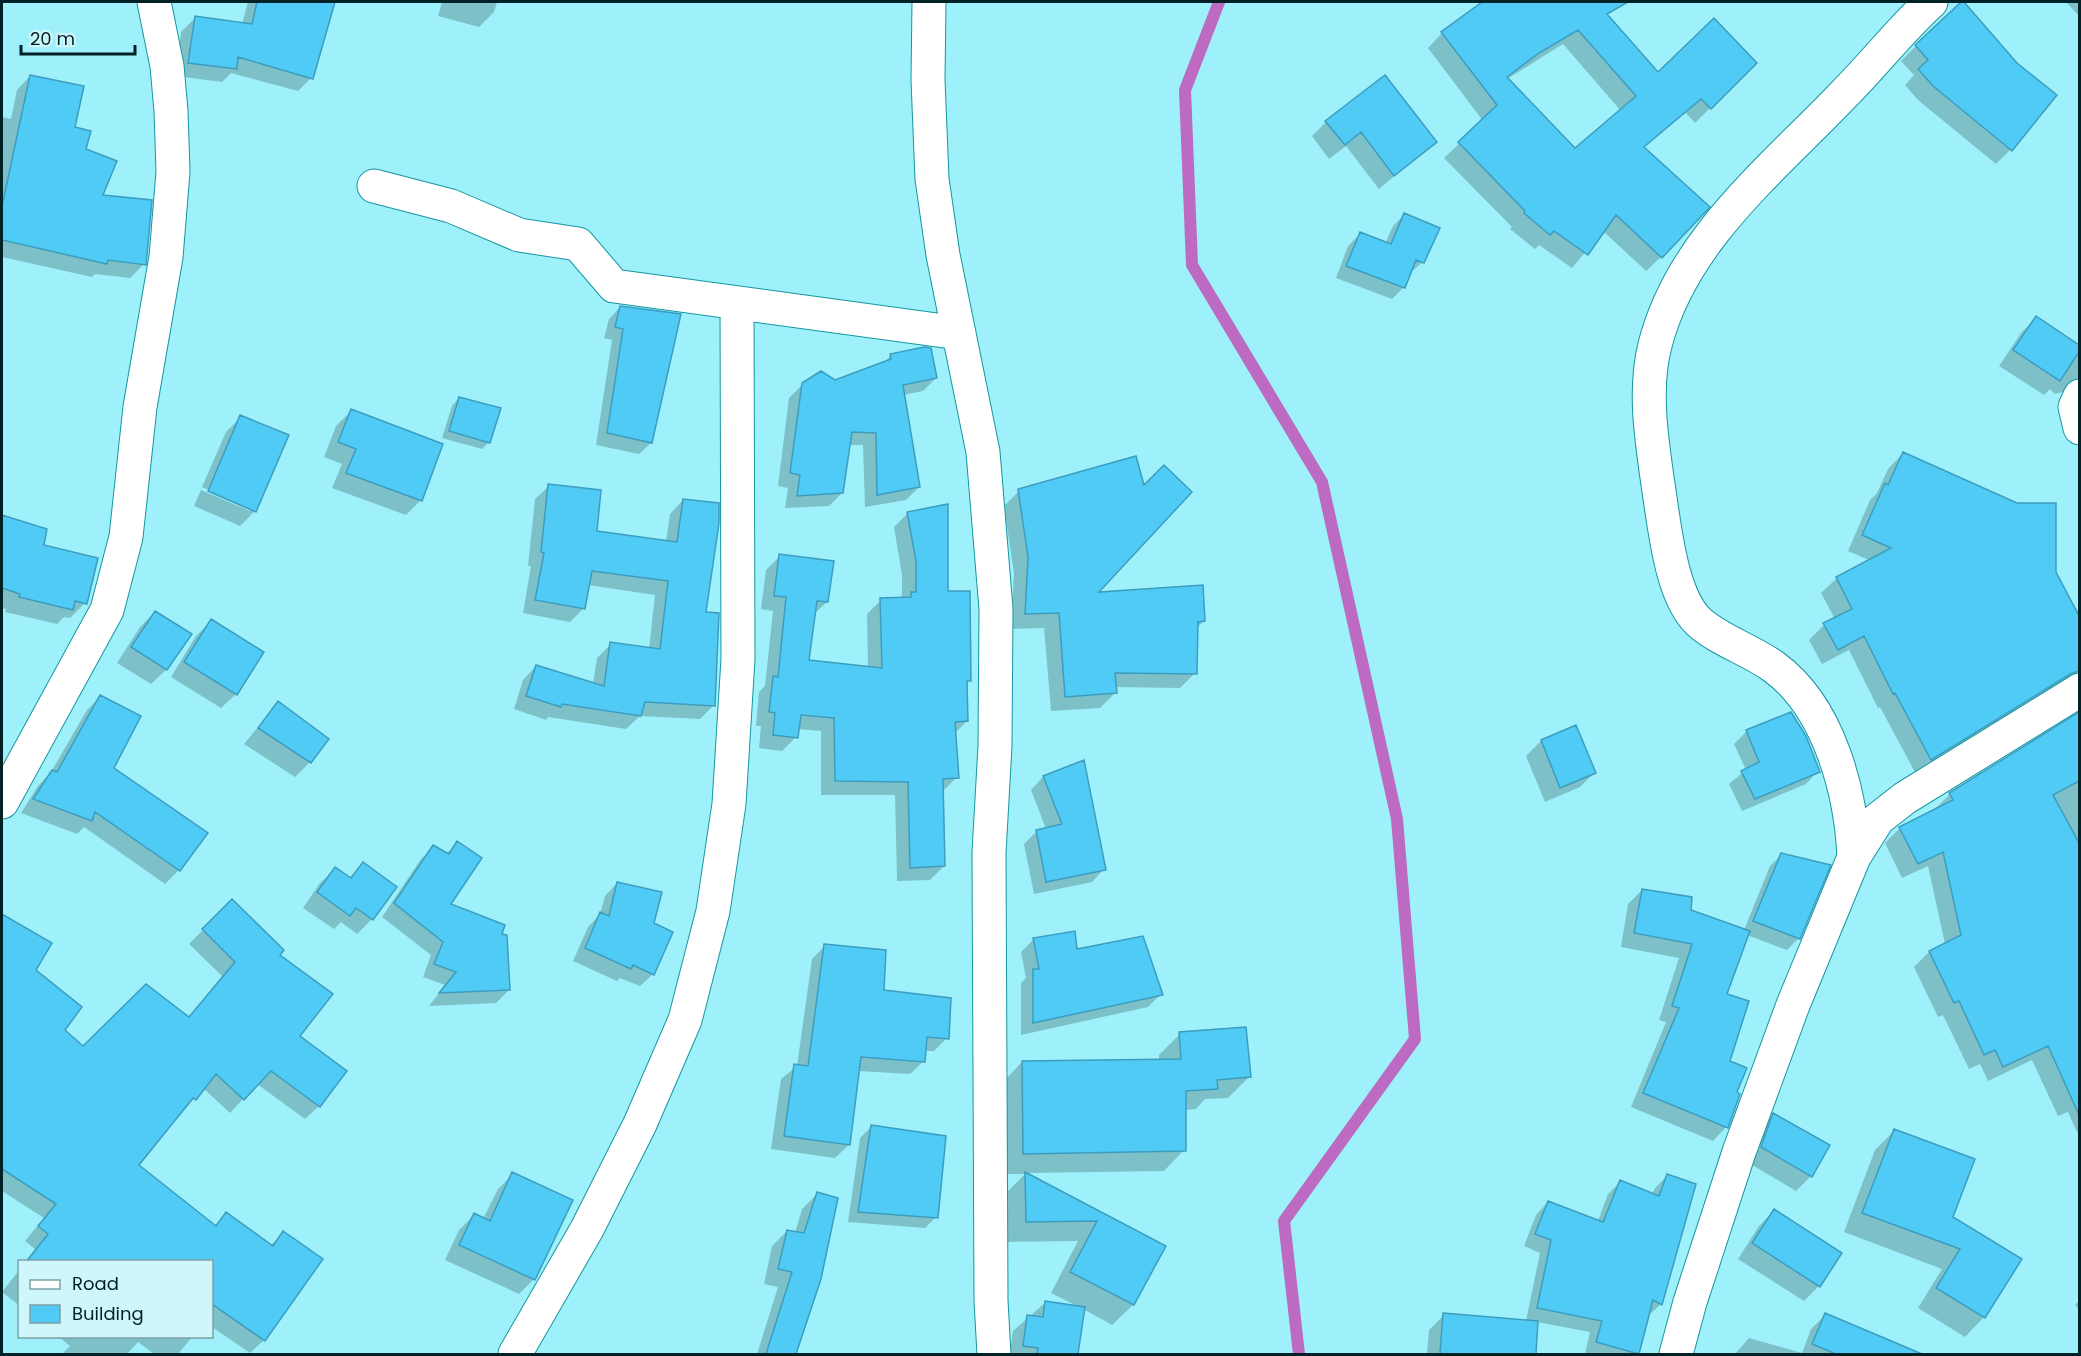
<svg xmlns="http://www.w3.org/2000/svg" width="2081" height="1356" viewBox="0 0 2081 1356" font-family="Poppins,sans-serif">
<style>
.shadow{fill:#0003;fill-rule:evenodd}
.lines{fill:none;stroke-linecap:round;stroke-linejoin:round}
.stream{stroke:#bc6ac2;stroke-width:12}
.building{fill:#50cbf5;stroke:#3c9dbf;stroke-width:1.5;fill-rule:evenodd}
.street-casing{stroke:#1596a1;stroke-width:35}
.street{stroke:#fff;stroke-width:33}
</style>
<rect width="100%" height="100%" fill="#9ef1fa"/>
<path class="shadow" d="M248,2H320L311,78L298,91L231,73L222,82L176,76L181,32L195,18L242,24Z
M442,2H497L494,12L479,27L438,16Z
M1495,2H1625L1604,13L1658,74L1755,63L1695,123L1685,112L1643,148L1661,257L1646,271L1603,231L1572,268L1539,245L1535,249L1510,229L1512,227L1444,158L1483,121L1428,48L1442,33ZM1563,44L1621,111L1575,150L1507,79Z
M2066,2H2080V17Z
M1916,46L2016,64L2010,150L1996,164L1918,100L1905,85L1914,75L1901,61Z
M30,76L73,128L101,196L144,264L130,278L95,274L92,277L2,257V117L11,119L17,90Z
M1326,122L1435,142L1379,189L1346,146L1329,159L1312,136Z
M1405,214L1423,262L1410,273L1404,287L1392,299L1336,278L1348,246L1360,234L1385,244L1393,226Z
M620,307L651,443L639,454L596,445L612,340L604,338L609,319Z
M2036,318L2080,347V399L2073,394L2063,392L2055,394L2050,389L2044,395L1999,366L2021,333Z
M891,355L936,378L923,391L903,395L919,487L906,500L865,507L863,445H848L842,493L829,506L785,508L788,488L778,486L789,398L803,384L834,381L883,364Z
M459,398L489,442L482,449L442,438L452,406Z
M351,411L421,500L406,515L332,488L342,464L324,457L336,426Z
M241,417L255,511L240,526L194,506L201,490L250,511V508L202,487L226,432Z
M1903,453L2055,572L2080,615V694L1916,774L1880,707L1878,708L1849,650L1822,664L1809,640L1824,625L1835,619L1821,593L1837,578L1871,561L1848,551L1870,500L1877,493L1888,469Z
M549,486L595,532L666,542L670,514L683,500L705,613L714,705L700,719L640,716L626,729L548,717L546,720L514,709L523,680L536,666L593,684L597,658L611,644L649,649L655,595L588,585L584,608L570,622L523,613L531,566H528L535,499Z
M1144,488L1095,594L1204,621L1197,628L1195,673L1180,688L1115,687V693L1100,708L1051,711L1044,628L1011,629L1014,573L1004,506L1019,491Z
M908,513L947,593L969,680L965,684L967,721L954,734L957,777L942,792L944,866L930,880L897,881L895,795H821V731L797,729L796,737L782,751L759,748L761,726H756L759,692L765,686L773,611L761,609L766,570L780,556L827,602L814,614L807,662L868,668L867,614L881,600L902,599V575L894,527Z
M2,517L45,530L42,546L85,603L70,618L64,617L57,624L5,612L6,609L2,608Z
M155,612L189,634L166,670L151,684L117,663L140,627Z
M211,621L236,694L221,708L171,677L196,636Z
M101,696L112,768L206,834L179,870L165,884L84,827L77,834L21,813L38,786L51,772L87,710Z
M278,703L310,762L295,777L244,744Z
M2080,714V1132H2077L2068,1112L2058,1116L2032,1060L1988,1081L1980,1064L1969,1069L1943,1015L1938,1017L1914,967L1929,952L1945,944L1928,866L1902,878L1885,843L1900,828L1935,809L1950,794Z
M1576,727L1595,772L1580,787L1545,802L1526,756L1541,741Z
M1747,731L1818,771L1806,784L1742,811L1729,784L1746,770L1734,744Z
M1083,762L1104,869L1092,882L1034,894L1024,844L1037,831L1046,829L1031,790L1043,777Z
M457,843L449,904L500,935L509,990L496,1003L429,1006L445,985L423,977L431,955L382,917L421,859L434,847L446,854Z
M1782,854L1799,938L1787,950L1747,935L1725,995L1726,1127L1713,1141L1631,1107L1666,1022L1659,1020L1679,958L1621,947L1628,904L1642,890L1690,912L1744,930L1770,866Z
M363,864L372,919L357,934L341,922L334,929L303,908L320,883L335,869L349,878Z
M617,883L652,924L653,974L640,986L620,978L617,981L573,961L588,927L600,914L605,896Z
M232,901L278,955L319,1106L305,1119L257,1084L230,1113L203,1088L137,1166L214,1226L226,1214L270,1246L283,1233L264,1340L250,1353L212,1327V1262H25L35,1249L25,1241L44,1218L2,1191V924L7,919L63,1031L83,1048L188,1018L222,976L189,944Z
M1034,939L1076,950L1161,994L1148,1007L1021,1035V983L1026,978L1021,952Z
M825,946L947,1038L934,1051H925L924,1061L910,1074L858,1071L849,1145L835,1158L771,1149L781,1079L797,1066L812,959Z
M1180,1034L1249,1077L1228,1098L1205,1099L1196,1109L1184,1110V1150L1164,1171L1025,1173L1164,1246L1133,1305L1112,1325L1083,1309L1076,1354H1010L1013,1331L1046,1302L1077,1306L1051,1293L1078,1241L1006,1242L1005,1194L1025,1174H1003L1002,1083L1022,1062L1159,1061V1055Z
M1774,1114L1811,1176L1796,1191L1747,1162L1759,1129Z
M871,1127L936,1217L925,1228L848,1222L860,1138Z
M1894,1131L1951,1218L1984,1317L1965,1337L1918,1308L1942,1269L1844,1232L1875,1150Z
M513,1174L534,1279L519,1294L445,1260L459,1230L474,1215L483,1219L498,1189Z
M1667,1176L1694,1185L1660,1305L1648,1316L1637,1354H1585L1590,1332L1537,1322L1534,1354H1427L1429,1330L1444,1315L1526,1321L1540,1253L1524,1246L1536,1215L1548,1202L1598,1221L1608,1194L1620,1182L1652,1195L1655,1188Z
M817,1194L819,1278L794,1354H757L778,1287L764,1284L772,1246L787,1231L795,1233L802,1209Z
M1774,1211L1819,1286L1804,1301L1738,1259L1759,1226Z
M20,1269V1306L2,1292Z
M2080,1300V1311L2075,1305Z
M1825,1315L1897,1345L1893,1354H1735L1749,1338L1802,1353L1811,1329Z
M58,1336H193L178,1354H154L138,1342L127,1354H62L70,1346Z"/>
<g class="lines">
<path class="stream" d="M1219,2L1185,90L1192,265L1322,482L1397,819L1415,1039L1284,1221L1299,1354"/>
</g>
<path class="building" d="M257,2H335L313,79L238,57L237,69L188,63L195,16L252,24Z
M1482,2H1628L1607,14L1658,72L1714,18L1757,63L1711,109L1701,99L1644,147L1710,207L1662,258L1616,215L1588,255L1554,231L1550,235L1524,213L1525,211L1458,142L1497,105L1441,32ZM1578,30L1636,96L1575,148L1507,77L1539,53Z
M1961,2H1964L2017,63L2057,95L2012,151L1933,86L1918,69L1928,60L1915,45Z
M30,75L84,86L75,127L91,131L86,149L117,161L103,195L152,200L146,265L108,260L107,264L2,240V206Z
M1385,75L1437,142L1394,176L1361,132L1345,145L1325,121Z
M1404,213L1440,228L1424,263L1416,260L1405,288L1346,266L1360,232L1391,244Z
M620,306L681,314L652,443L607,433L623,329L615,327Z
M2036,316L2079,345V352L2060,381L2013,350Z
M924,347L931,348L937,378L903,385L920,487L877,495L876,433L852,432L843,493L797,496L800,475L790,473L802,383L821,371L835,380L891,359L890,354Z
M459,397L501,408L490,443L449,431Z
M351,409L443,444L422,501L346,473L356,449L338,442Z
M240,415L289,435L256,512L208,491Z
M1903,452L2017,503H2056V572L2079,616V671L2070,674L1931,760L1895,693L1893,694L1864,636L1838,650L1823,623L1852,609L1836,577L1891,548L1862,535L1885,483L1888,485Z
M1136,456L1144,485L1164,465L1192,492L1099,592L1203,585L1205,621L1198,622L1197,674L1115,673L1117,693L1065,697L1059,613L1025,614L1028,557L1018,489Z
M548,484L601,490L597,531L677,542L683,499L719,503V523L706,612L719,613L715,706L645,702L641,716L562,704L561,707L526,696L536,665L604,686L610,642L660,649L668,581L592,571L585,609L535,600L544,553L541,552Z
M948,504V591H970L971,681H967L968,721L955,722L959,778L943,779L945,866L910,868L908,782L835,781L834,718L801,715L798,738L773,735L775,713L769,712L773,676L778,677L786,597L774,596L779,554L834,561L828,602L817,601L809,660L882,668L880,598L911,597V592H916V561L907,512Z
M2,515L47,529L44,545L98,558L87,604L75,601L73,610L19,597L20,594L2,588Z
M155,611L192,634L167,670L131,647Z
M211,619L264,652L237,695L184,662Z
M100,695L141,716L114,768L208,833L180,871L95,812L92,821L33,799L52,770L57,772Z
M278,701L329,739L311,763L258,728Z
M1791,712L1806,736L1820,772L1755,799L1741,771L1759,762L1746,730Z
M2079,712V781L2053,795L2079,843V1115L2048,1046L2003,1067L1995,1050L1984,1055L1959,1001L1954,1003L1929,951L1961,935L1943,852L1918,864L1899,827L1953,800L1949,793Z
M1576,725L1596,773L1560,788L1541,740Z
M1084,760L1106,870L1046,882L1036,830L1062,824L1043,776Z
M457,841L482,858L451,904L505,925L502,934L507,935L510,990L439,993L456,972L434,964L443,942L394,903L433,845L449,854Z
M1781,853L1831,865L1800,939L1753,921Z
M363,862L397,887L373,920L356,908L350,916L317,892L335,867L351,878Z
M617,882L662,892L654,923L673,932L654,975L633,965L631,969L585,948L600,912L609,916Z
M1642,889L1692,897L1691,910L1750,931L1727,994L1749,1001L1730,1061L1747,1068L1737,1092L1740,1094L1728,1128L1643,1093L1679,1008L1672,1006L1692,944L1634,933Z
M232,899L284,950L280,955L333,994L300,1036L347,1071L320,1107L271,1071L244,1100L216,1074L196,1100L193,1098L139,1165L216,1226L226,1212L273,1246L283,1231L323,1259L265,1341L212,1304V1262H26L48,1234L38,1226L56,1204L2,1169V914L52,943L36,970L82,1007L65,1030L83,1046L146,984L189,1017L235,962L202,929Z
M1075,931L1077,949L1143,936L1163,995L1033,1023V969H1039L1033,938Z
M824,944L886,950L884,990L951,998L949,1039L927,1037L925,1062L861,1057L850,1145L784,1136L794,1064L808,1066Z
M1246,1027L1251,1077L1217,1080L1218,1089L1186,1091V1151L1023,1154L1022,1061L1181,1059L1179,1032Z
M1773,1113L1830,1145L1812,1177L1761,1147Z
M871,1125L946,1136L938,1218L858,1212Z
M1894,1129L1975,1159L1953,1217L2022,1259L1985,1318L1936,1288L1960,1249L1862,1213Z
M512,1172L573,1200L535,1280L459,1245L474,1213L490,1221Z
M1025,1172L1166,1246L1134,1305L1070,1272L1097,1221L1026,1222Z
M1667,1174L1696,1184L1662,1305L1653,1300L1639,1354L1596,1342L1602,1321L1537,1308L1551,1240L1535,1234L1548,1201L1603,1222L1620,1180L1659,1196Z
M817,1192L838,1198L821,1279L796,1354H766L792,1272L778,1269L787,1230L804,1233Z
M1774,1209L1842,1253L1820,1287L1752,1243Z
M1045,1301L1085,1307L1078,1354H1037L1038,1348L1023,1346L1027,1315L1043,1317Z
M1443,1313L1538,1321L1536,1354H1440Z
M1825,1313L1922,1354H1836L1812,1344Z"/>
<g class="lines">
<defs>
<path id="street" d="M929,2L928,80L932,179L943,255L983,452L996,609L995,746L989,853L991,1301L994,1354
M374,186L451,206L519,235L578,244L614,286L959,333
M2080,396L2075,407L2080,428
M2,802L107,610L126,537L140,407L166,257L173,172L171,111L167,66L154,2
M1854,857C1851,792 1829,707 1774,667C1751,650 1720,641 1699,622C1673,598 1666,537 1661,505C1654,454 1642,395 1655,345C1682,239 1774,168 1846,92C1875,63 1901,29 1931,2
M515,1354L587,1229L640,1124L685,1020L713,911L729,804L738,659L737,305
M1676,1354L1690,1302L1739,1152L1793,1005L1854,857L1878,819L1905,798L2080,690"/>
</defs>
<use href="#street" class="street-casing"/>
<use href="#street" class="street"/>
</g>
<rect width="2081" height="1356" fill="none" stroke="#002125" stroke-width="6"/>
<rect x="18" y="1260" width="195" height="78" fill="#cff6fa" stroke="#7ca1a5" stroke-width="1.5"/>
<rect x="30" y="1280" width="30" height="9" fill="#ffffff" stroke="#7ca1a5" stroke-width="1.5"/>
<text x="72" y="1290" font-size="18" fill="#002125">Road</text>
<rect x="30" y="1305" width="30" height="18" fill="#50cbf5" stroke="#7ca1a5" stroke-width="1.5"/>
<text x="72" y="1320" font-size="18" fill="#002125">Building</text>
<path d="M21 45v9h114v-9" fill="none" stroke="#002125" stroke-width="3"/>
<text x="30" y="45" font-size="18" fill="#002125" stroke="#cff6fa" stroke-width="4.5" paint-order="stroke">20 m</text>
</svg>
